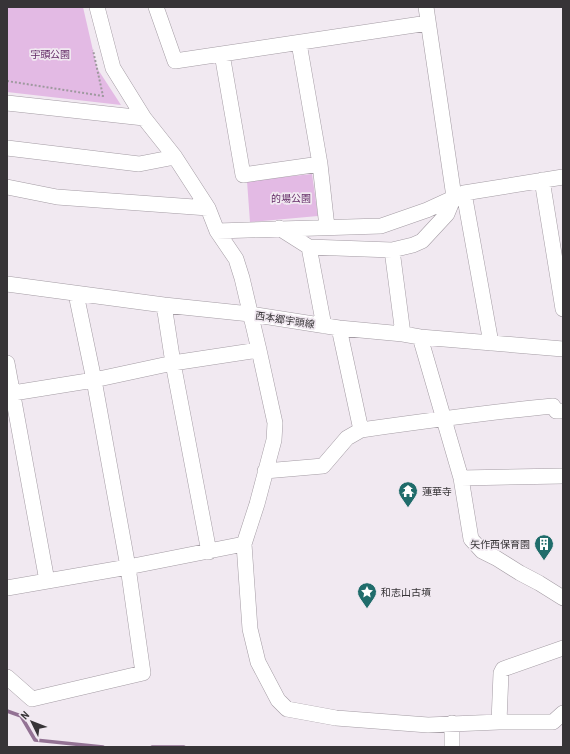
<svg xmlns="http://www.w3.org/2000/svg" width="570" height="754" viewBox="0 0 570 754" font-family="'Archivo Narrow','Noto Sans JP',sans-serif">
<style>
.green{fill:#e3bae4}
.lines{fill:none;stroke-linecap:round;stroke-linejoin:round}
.stream{stroke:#937294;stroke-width:3.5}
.minor-casing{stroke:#a49ca4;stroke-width:16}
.path{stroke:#9e999e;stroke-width:2;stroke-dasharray:2 2;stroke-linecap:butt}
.minor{stroke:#fff;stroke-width:15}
.labels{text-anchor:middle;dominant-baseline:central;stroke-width:3.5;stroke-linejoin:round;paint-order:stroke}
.park-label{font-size:10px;fill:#642c67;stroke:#f1e9f1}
.street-label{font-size:10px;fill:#373437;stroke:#f1e9f1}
.poi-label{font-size:10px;fill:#373437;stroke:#f1e9f1;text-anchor:start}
</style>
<rect width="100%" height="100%" fill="#f1e9f1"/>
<path class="green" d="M7,7H83L97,68L121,105L7,92Z
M312,174L318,216L250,222L247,181Z"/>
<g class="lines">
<path class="stream" d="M7,711L21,716L35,740L103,747
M152,747H184"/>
<defs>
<path id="minor" d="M97,7L113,68L144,118L175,157L208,208L217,231L236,259L242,278L259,350L275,423L274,440L257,504L244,544L250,629L258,662L278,700L287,709L336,718L428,725L499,722H553L563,713
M156,7L175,61L428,23
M299,43L320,164L327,227
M222,54L243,175L320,164
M7,103L144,118
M7,148L139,164L175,157
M542,180L563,309
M7,187L57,197L208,208
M464,193L491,343
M279,228L309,247L324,326
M217,231L381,226L427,210L464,193L563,177
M309,247L392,250
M7,284L164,305L250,314L339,328L403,334L420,337L563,349
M164,305L173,363L209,552
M339,328L361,430C425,421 489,412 553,406L556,411H563
M403,334L392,250L413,245L422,241L447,214L454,197L426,7
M420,337L461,478L471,539L482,551L496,558L520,573L539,583L563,598
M7,363L47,581
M7,394L94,380L173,363L259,350
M265,471L323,466L347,438L361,430
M461,478L563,476
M7,588L128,567L244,544
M7,677L32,699L143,673L128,567L94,380L76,294
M499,722L501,673L503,669L563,648
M452,723V747"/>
</defs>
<use href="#minor" class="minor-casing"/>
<path class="path" d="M7,81L103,96L93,50"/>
<use href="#minor" class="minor"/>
</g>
<defs>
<symbol id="temple-pin" viewBox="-11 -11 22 30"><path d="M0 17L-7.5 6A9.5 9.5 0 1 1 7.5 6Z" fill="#206c6b" stroke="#f1e9f1"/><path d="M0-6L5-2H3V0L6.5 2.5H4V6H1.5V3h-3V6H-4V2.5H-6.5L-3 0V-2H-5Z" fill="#fff"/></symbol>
<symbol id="building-pin" viewBox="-11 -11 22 30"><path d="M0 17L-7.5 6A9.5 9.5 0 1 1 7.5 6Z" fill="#206c6b" stroke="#f1e9f1"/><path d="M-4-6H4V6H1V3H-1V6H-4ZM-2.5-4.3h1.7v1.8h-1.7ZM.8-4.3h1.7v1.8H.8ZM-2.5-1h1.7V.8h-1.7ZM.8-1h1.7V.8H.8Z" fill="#fff"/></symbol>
<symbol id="sight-pin" viewBox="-11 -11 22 30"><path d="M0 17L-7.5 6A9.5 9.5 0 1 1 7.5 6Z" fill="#206c6b" stroke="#f1e9f1"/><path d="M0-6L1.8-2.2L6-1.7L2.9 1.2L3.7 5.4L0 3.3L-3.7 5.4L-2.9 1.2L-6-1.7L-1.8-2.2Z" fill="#fff"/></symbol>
</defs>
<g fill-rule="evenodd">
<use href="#temple-pin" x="397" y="480" width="22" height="30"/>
<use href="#building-pin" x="533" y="533" width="22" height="30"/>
<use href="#sight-pin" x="356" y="581" width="22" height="30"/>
</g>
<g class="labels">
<g class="park-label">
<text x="50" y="54">宇頭公園</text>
<text x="291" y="198">的場公園</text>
</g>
<g class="street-label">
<text transform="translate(285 320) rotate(9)">西本郷宇頭線</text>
</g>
<g class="poi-label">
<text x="422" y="491">蓮華寺</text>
<text x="530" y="544" text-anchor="end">矢作西保育園</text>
<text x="381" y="592">和志山古墳</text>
</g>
</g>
<rect width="570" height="754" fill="none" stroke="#373437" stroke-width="16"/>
<g transform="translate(32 722) rotate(313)" stroke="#f1e9f1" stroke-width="3" paint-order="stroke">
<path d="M0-3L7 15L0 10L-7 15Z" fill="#373437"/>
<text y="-6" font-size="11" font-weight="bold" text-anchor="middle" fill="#373437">N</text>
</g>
</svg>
